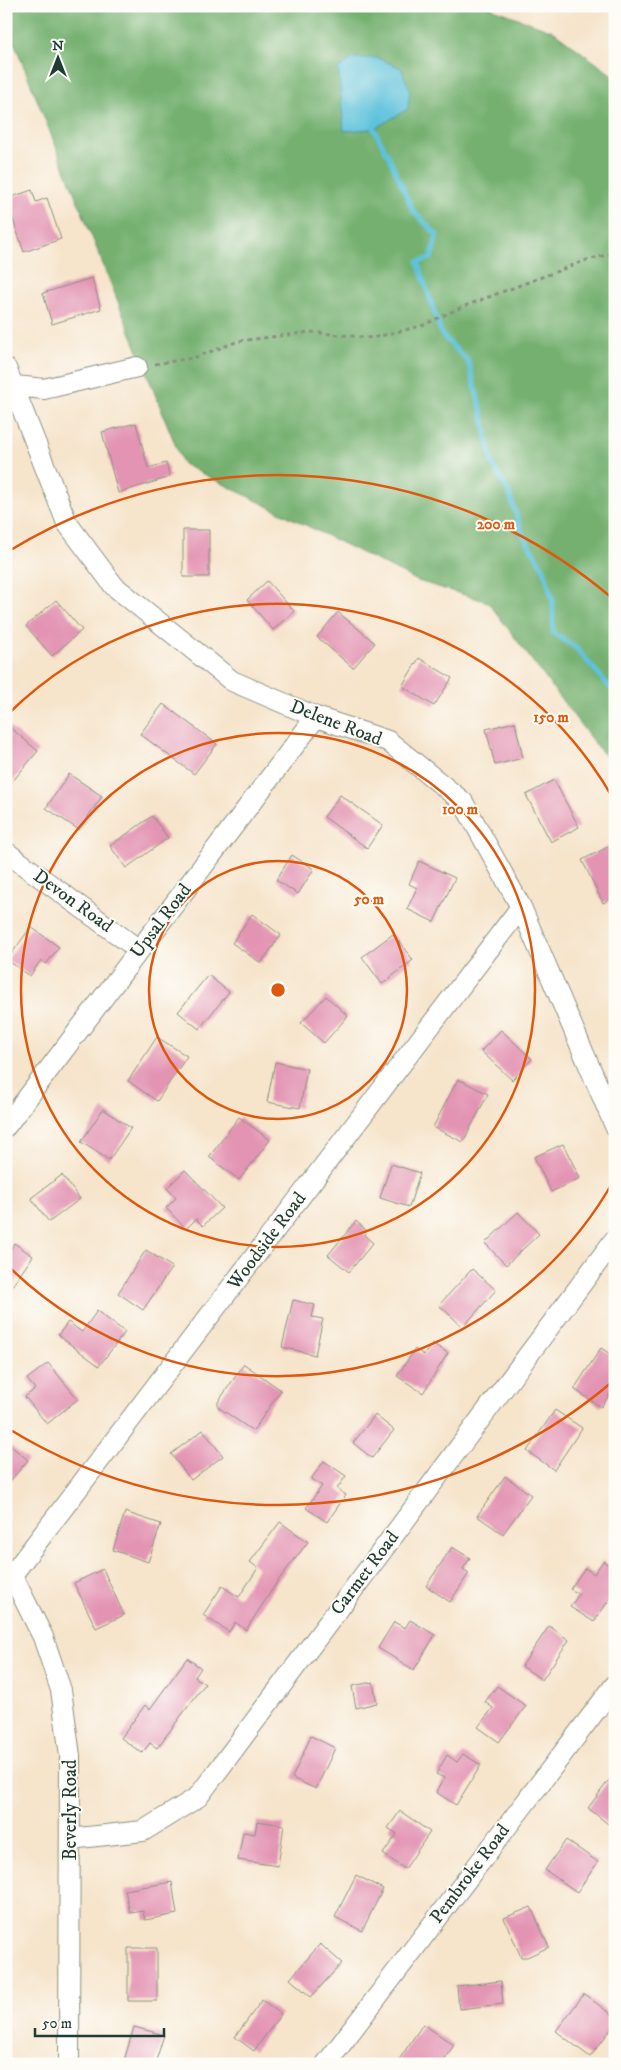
<svg xmlns="http://www.w3.org/2000/svg" width="621" height="2070" viewBox="0 0 621 2070" font-family="'IM FELL DW Pica',serif">
<style>
.forest{fill:#74b070;stroke:#4a7652}
.water{fill:#5ec2dc;stroke:#3e8088}
.lines{fill:none;stroke-linecap:round;stroke-linejoin:round}
.stream{stroke:#5ec2dc;stroke-width:5}
.building{fill:#e394b3}
.minor-casing{stroke:#8a9080;stroke-width:22}
.path{stroke:#8a9080;stroke-width:3;stroke-dasharray:4 4;stroke-linecap:butt}
.minor{stroke:#fff;stroke-width:20}
.ring{fill:none;stroke:#de580e;stroke-width:2.5}
.labels{text-anchor:middle;dominant-baseline:central;stroke-width:4;stroke-linejoin:round;paint-order:stroke}
.street-label{font-size:19px;fill:#1f3d34;stroke:#fdfcf7}
.centre{fill:#de580e;stroke:#fdfcf7;stroke-width:2.5}
.ring-label{font-size:15px;text-anchor:middle;font-weight:bold;fill:#de580e;stroke:#fdfcf7;stroke-width:4;stroke-linejoin:round;paint-order:stroke}
</style>
<rect width="100%" height="100%" fill="#fdfcf7"/>
<filter id="ink" filterUnits="userSpaceOnUse"><feTurbulence type="fractalNoise" baseFrequency=".02" numOctaves="2"/><feDisplacementMap in="SourceGraphic" scale="10" xChannelSelector="R" yChannelSelector="G"/><feConvolveMatrix kernelMatrix="1 2 1 2 8 2 1 2 1" color-interpolation-filters="sRGB"/></filter>
<filter id="wash" filterUnits="userSpaceOnUse"><feTurbulence type="fractalNoise" baseFrequency=".0096" numOctaves="4" result="noise"/><feDisplacementMap in="SourceGraphic" scale="20" xChannelSelector="R" yChannelSelector="G"/><feGaussianBlur stdDeviation="1.12" result="paint"/><feColorMatrix in="noise" values="0 0 0 0 0 0 0 0 0 0 0 0 0 0 0 0 0 1.4 0 .05"/><feComposite in="paint" operator="in"/></filter>
<g filter="url(#wash)">
<rect width="100%" height="100%" fill="#f6e4cb"/>
<path class="forest" d="M6,6H486L553,31L615,77V765L598,748L488,602L418,581L183,464L6,22Z"/>
<path class="water" d="M353,58H378L401,68L410,90L408,109L374,129L344,131L338,69Z"/>
<g class="lines">
<path class="stream" d="M374,129L389,157L413,211L437,235L431,258L418,262L442,335L468,361L483,417L492,463L509,493L523,535L544,569L553,602V633L575,647L615,693"/>
</g>
<g id="blocks">
<path class="building" d="M32,190L36,202L47,198L61,239L24,252L6,199Z
M92,278L101,309L52,324L43,293Z
M136,423L148,468L166,463L170,477L118,493L102,432Z
M183,530H209V577H183Z
M267,581L294,611L273,630L247,600Z
M56,600L82,630L52,656L26,626Z
M338,612L375,643L353,668L317,637Z
M419,658L452,678L434,706L402,686Z
M163,704L217,744L194,774L140,734Z
M515,722L523,758L495,765L486,729Z
M6,724L38,751L6,789Z
M69,774L102,796L79,830L46,808Z
M554,780L579,827L551,842L526,795Z
M340,795L383,825L367,848L324,817Z
M152,816L168,838L126,868L110,846Z
M610,846L615,856V897L603,903L582,860Z
M292,855L314,869L298,894L276,880Z
M419,861L455,878L434,922L407,909L417,888L409,884Z
M252,914L281,935L261,963L232,943Z
M31,927L59,947L46,964L41,960L30,976L7,960Z
M393,934L413,960L382,984L362,957Z
M208,975L229,992L199,1029L178,1012Z
M326,996L348,1016L324,1043L301,1023Z
M501,1030L532,1059L512,1080L481,1051Z
M157,1037L187,1056L157,1101L128,1081Z
M275,1062L307,1069L300,1108L267,1102Z
M458,1079L488,1094L463,1142L433,1127Z
M103,1109L131,1128L109,1160L81,1142Z
M239,1117L270,1140L239,1180L209,1157Z
M563,1144L580,1178L551,1192L534,1157Z
M391,1164L420,1173L409,1207L380,1198Z
M185,1170L222,1208L203,1226L196,1219L186,1229L166,1208L176,1198L167,1188Z
M62,1175L80,1199L49,1222L31,1198Z
M518,1212L539,1234L506,1265L485,1243Z
M356,1221L367,1231L364,1235L373,1243L349,1272L328,1255Z
M14,1243L33,1256L6,1295V1256Z
M146,1250L172,1267L143,1310L118,1293Z
M472,1269L496,1290L463,1327L439,1305Z
M293,1300L315,1305L312,1317L323,1319L315,1355L282,1347Z
M97,1311L125,1332L99,1366L58,1335L68,1322L82,1332Z
M432,1343L448,1353L423,1393L397,1376L415,1349L424,1355Z
M601,1348L615,1357V1387L601,1407L574,1389Z
M48,1363L78,1399L47,1424L25,1397L35,1389L27,1379Z
M244,1364L281,1390L253,1431L218,1407V1402Z
M555,1410L582,1428L554,1470L527,1451Z
M375,1415L394,1430L372,1458L353,1443Z
M203,1430L223,1456L191,1480L171,1454Z
M6,1442L28,1460L6,1486Z
M324,1461L346,1476L337,1489L346,1495L327,1522L306,1508L322,1486L311,1479Z
M505,1476L531,1495L503,1534L477,1516Z
M125,1512L161,1524L148,1562L113,1550Z
M280,1522L308,1542L277,1582L246,1630L235,1622L229,1632L203,1615L222,1586L239,1597L258,1568L250,1562Z
M452,1547L470,1558L463,1569L469,1573L450,1602L426,1586Z
M603,1561L615,1569V1591L594,1622L570,1607L579,1594L570,1589L585,1568L594,1574Z
M103,1569L124,1615L96,1628L74,1583Z
M410,1620L435,1635L414,1670L378,1648L394,1622L405,1628Z
M549,1626L569,1640L542,1680L522,1666Z
M187,1658L201,1668L195,1677L205,1684L157,1748L150,1743L142,1753L121,1738L145,1705L150,1709Z
M373,1682L377,1703L356,1708L352,1686Z
M497,1686L526,1706L499,1742L478,1727L493,1708L485,1702Z
M311,1736L335,1748L316,1789L292,1778Z
M463,1754L481,1765L456,1805L436,1792L444,1778L436,1774L447,1755L457,1762Z
M615,1772V1815L608,1824L588,1808Z
M400,1811L430,1832L405,1869L383,1854L397,1834L388,1828Z
M257,1821L284,1825L278,1866L238,1860L243,1832L255,1834Z
M566,1840L598,1862L577,1892L545,1870Z
M356,1875L383,1889L362,1931L335,1917Z
M172,1882L177,1914L145,1920L143,1911L130,1913L125,1890Z
M531,1907L549,1947L527,1957H521L504,1918Z
M320,1944L342,1963L311,1997L290,1979Z
M128,1948H157V2001H128Z
M501,1981L503,2004L459,2009L457,1986Z
M584,1994L615,2017V2024L590,2057L556,2031Z
M262,2000L281,2014L254,2051L235,2037Z
M423,2024L454,2045L441,2064H396Z
M134,2027L164,2035L155,2064H123Z"/>
</g>
</g>
<g filter="url(#ink)">
<use href="#blocks" fill-opacity="0" stroke="#8a9080" stroke-width="1"/>
<g class="lines">
<defs>
<path id="minor" d="M6,368L67,523L114,586L232,681L316,717L388,741L463,802L521,907L615,1126
M6,385L44,389L137,367
M6,852L139,950
M6,1126L316,717
M6,1569L12,1575L43,1637L61,1690L70,1756L69,2064
M12,1575L521,907
M70,1839L143,1831L198,1797L615,1239
M326,2064L615,1685"/>
</defs>
<use href="#minor" class="minor-casing"/>
<path class="path" d="M155,364L193,358L239,341L310,332L372,338L421,326L462,307L587,260L615,253"/>
<use href="#minor" class="minor"/>
</g>
</g>
<g class="ring">
<circle cx="278" cy="990" r="129"/>
<circle cx="278" cy="990" r="257"/>
<path d="M614 1180A386 386 0 0 1 7 1265M7 715A386 386 0 0 1 614 800"/>
<path d="M612 1382A515 515 0 0 1 9 1429M9 551A515 515 0 0 1 612 598"/>
</g>
<g class="labels">
<g class="street-label">
<text transform="translate(336 723) rotate(21)">Delene Road</text>
<text transform="translate(73 901) rotate(36)">Devon Road</text>
<text transform="translate(161 921) rotate(-53)">Upsal Road</text>
<text transform="translate(267 1241) rotate(-53)">Woodside Road</text>
<text transform="translate(365 1573) rotate(-53)">Carmet Road</text>
<text transform="translate(70 1810) rotate(-90)">Beverly Road</text>
<text transform="translate(470 1874) rotate(-53)">Pembroke Road</text>
</g>
</g>
<circle cx="278" cy="990" r="8" class="centre"/>
<g class="ring-label">
<text x="496" y="529">200 m</text>
<text x="551" y="722">150 m</text>
<text x="460" y="814">100 m</text>
<text x="369" y="904">50 m</text>
</g>
<rect width="621" height="2070" fill="none" stroke="#fdfcf7" stroke-width="25"/>
<g transform="translate(58 58)" stroke="#fdfcf7" stroke-width="4" paint-order="stroke">
<path d="M0-4L9 19L0 12L-9 19Z" fill="#1f3d34"/>
<text y="-8" font-size="14" font-weight="bold" text-anchor="middle" fill="#1f3d34">N</text>
</g>
<path d="M35 2028v8h129v-8" fill="none" stroke="#1f3d34" stroke-width="2.5"/>
<text x="42" y="2028" font-size="15" fill="#1f3d34" stroke="#fdfcf7" stroke-width="4" paint-order="stroke">50 m</text>
</svg>
